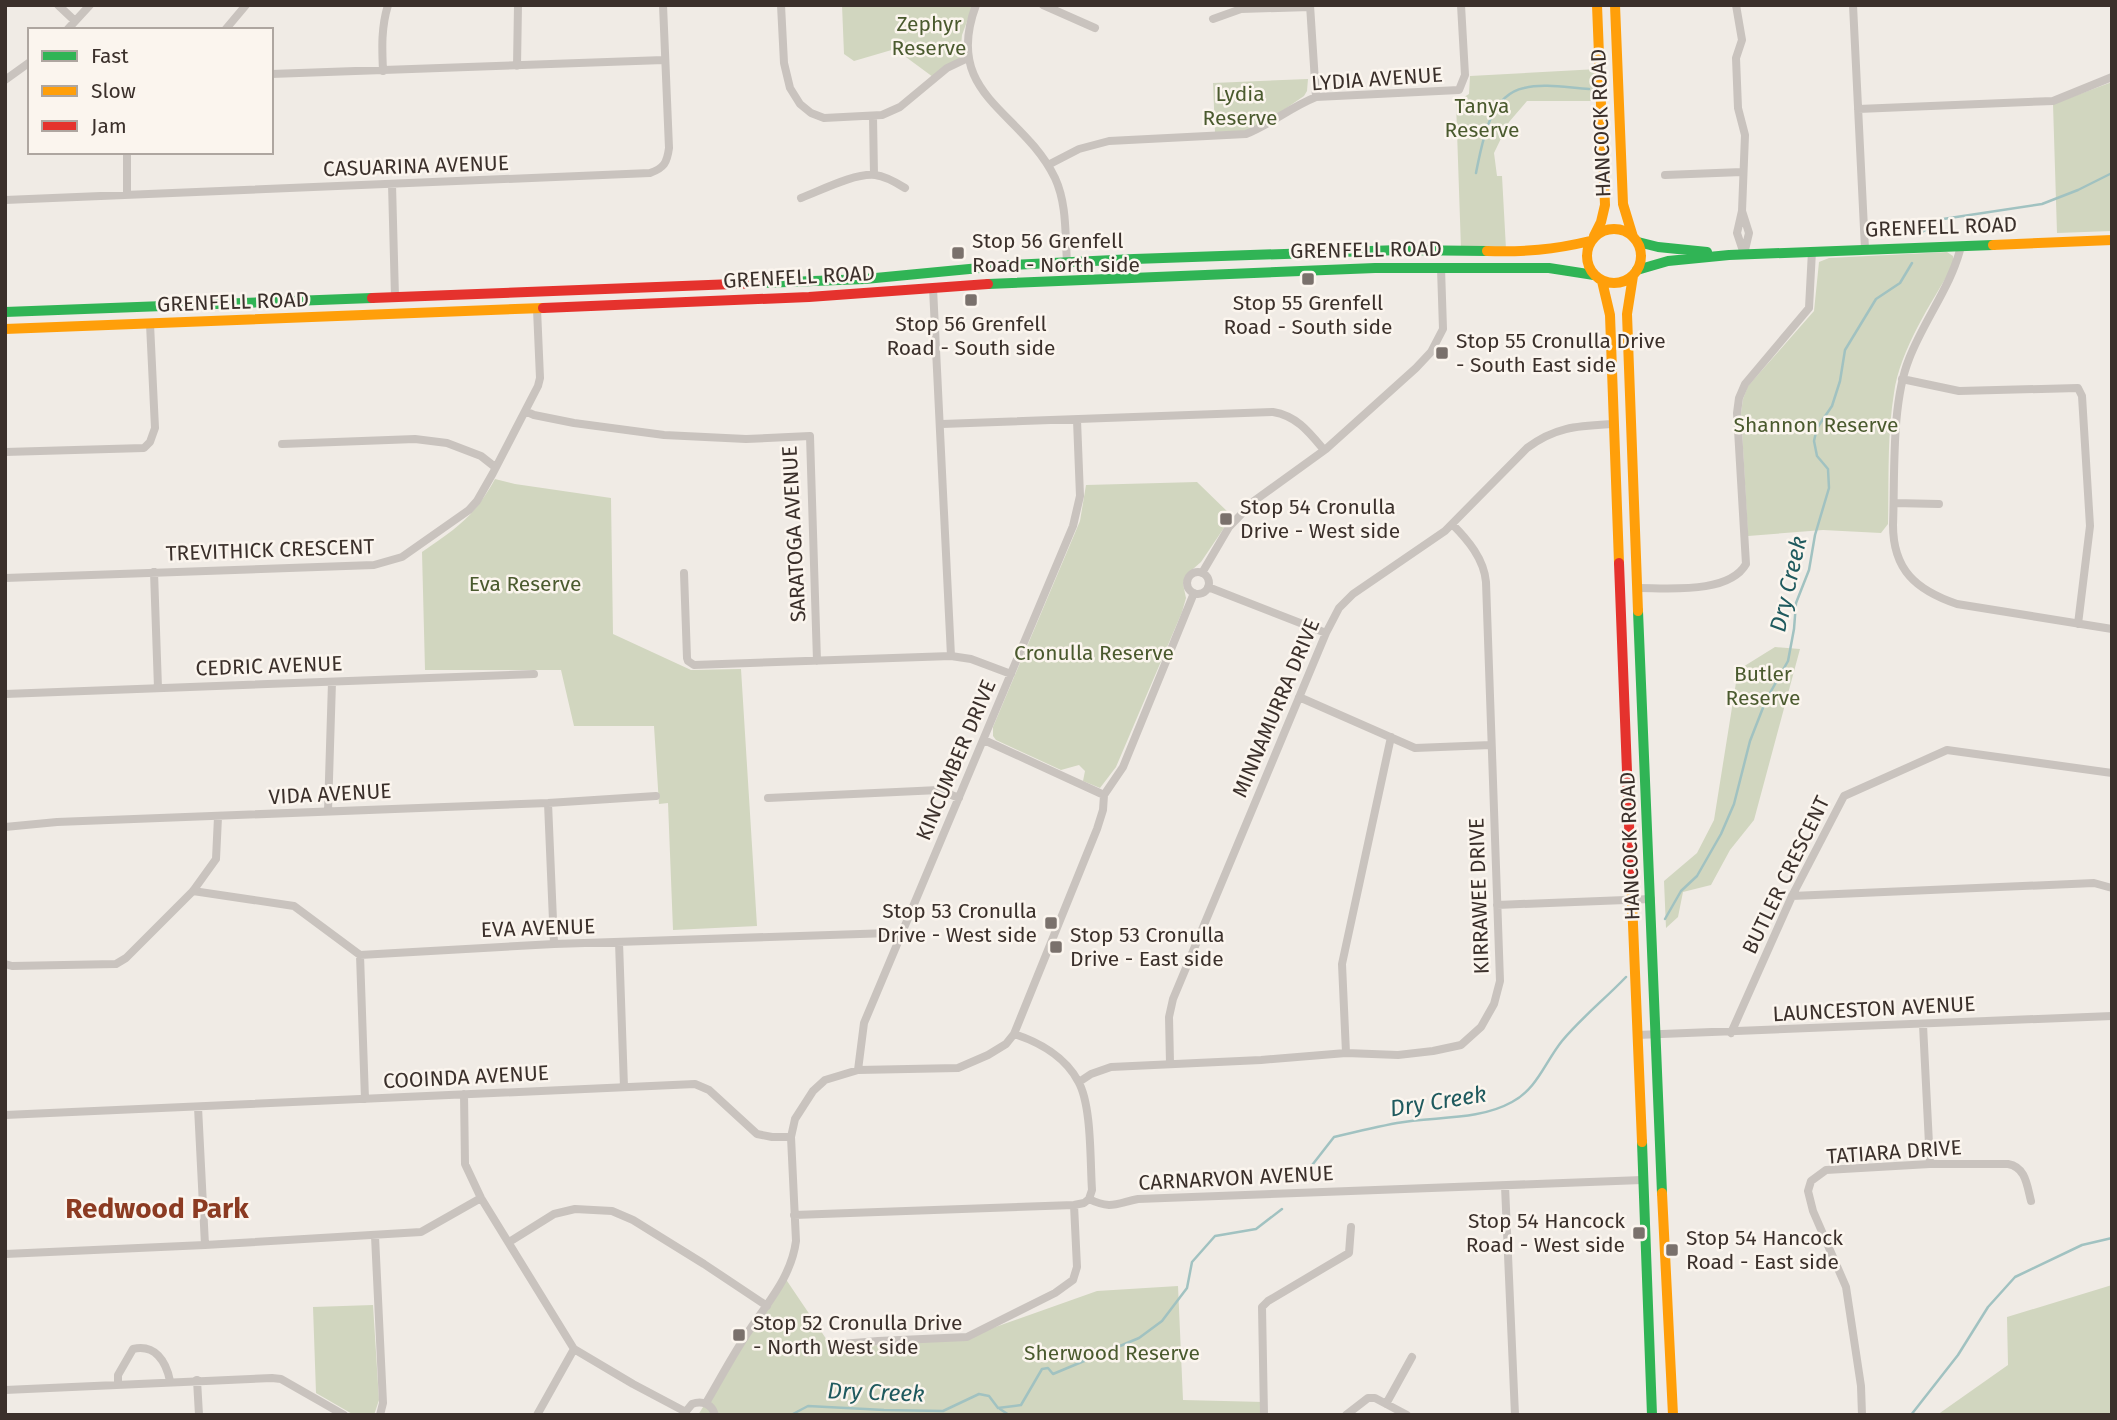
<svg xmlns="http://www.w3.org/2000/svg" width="2117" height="1420" viewBox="0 0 2117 1420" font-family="'Fira Sans',sans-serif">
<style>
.green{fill:#d1d6bf}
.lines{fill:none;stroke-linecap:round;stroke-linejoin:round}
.stream{stroke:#a1c2c1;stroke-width:2.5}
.street{stroke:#c9c3be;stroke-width:8}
.fast{stroke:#30b455;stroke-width:10}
.slow{stroke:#ff9f0a;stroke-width:10}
.jam{stroke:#e5322d;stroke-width:10}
.poi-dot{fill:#7a716c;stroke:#fbf5ee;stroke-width:2.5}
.labels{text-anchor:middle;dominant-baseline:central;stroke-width:5;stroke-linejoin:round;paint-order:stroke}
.park-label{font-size:21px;fill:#4a5a2e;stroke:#fbf5ee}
.street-label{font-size:21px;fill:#3b302b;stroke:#fbf5ee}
.poi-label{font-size:21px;fill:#3b302b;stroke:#fbf5ee;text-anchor:start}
.water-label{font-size:23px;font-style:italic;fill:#1f5a5e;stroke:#fbf5ee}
.district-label{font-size:28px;font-weight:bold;fill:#8c3b22;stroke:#fbf5ee}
</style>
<rect width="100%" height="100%" fill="#f0ebe5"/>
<path class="green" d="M842,5H973L962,35L960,58L933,77L895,49L854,61L844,54Z
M1598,69L1600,101H1527L1509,122L1494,153L1497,176H1502L1506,249H1461L1456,102L1469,94L1470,76Z
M1308,79L1307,91L1304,96L1263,124L1246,131L1215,132L1213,83Z
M2112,82V231L2057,233L2053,104Z
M1947,252L1953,256V266C1931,303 1900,350 1894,393C1887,436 1889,481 1888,524L1881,533L1823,530L1748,536L1741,413L1743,399L1748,386L1814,311L1819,262L1829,258Z
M495,479L515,484L611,498L613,634L691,670L741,669L757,926L673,930L668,803L659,804L654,726H574L561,670H425L422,552C457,528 474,517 495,479Z
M1197,482L1232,516L1201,562L1185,576L1183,584L1186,598L1182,612L1116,767L1100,788L1083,781L1085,771L1079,765L1061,770L996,740L993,736V727L1080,521L1086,485Z
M1775,647L1800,649L1754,820L1730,850L1711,885L1683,892L1678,917L1666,928L1664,881L1697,853L1714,820L1738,670Z
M785,1278L833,1349L967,1337L1097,1291L1178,1286L1183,1400L1264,1402L1265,1415H698Z
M2112,1285V1415H1937L2008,1365L2007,1317Z
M373,1305L379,1400L374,1415H354L316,1393L313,1307Z"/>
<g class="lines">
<path class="stream" d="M1476,173C1482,144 1489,95 1524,88C1544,83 1569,88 1589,89
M1919,234L1943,219L2042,204L2078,190L2112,173
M1665,919L1681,891L1697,876L1721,834L1734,804L1750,741L1766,700L1788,661L1794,629L1796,603L1809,570L1815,535L1829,488L1828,469L1817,456L1814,441L1817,428L1832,406L1840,381L1845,350L1876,299L1900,283L1912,263
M1302,1178L1334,1137C1355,1132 1376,1127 1397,1123C1434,1116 1478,1121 1512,1102C1537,1089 1545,1062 1562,1041C1581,1018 1605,999 1626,977
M1000,1409L1009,1415
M791,1415L808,1406L884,1410L943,1411L979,1394L989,1396L998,1408L1021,1405L1042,1369L1048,1368L1053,1374L1139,1338L1162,1321L1187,1288L1192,1262L1215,1236L1256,1229L1282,1209
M1911,1415L1958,1355L1988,1307L2015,1277L2082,1245L2112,1238"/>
<path class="street" d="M58,5L75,21
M781,5L784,63L790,88L800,104L811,113L824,118L882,115L900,107L947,68L968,58
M976,5C942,96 1022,110 1055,178C1067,204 1065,234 1067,262
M1043,5L1095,28
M1310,5L1316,97
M1736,5L1742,40L1736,58L1738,108L1745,135L1742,211L1737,233L1744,254
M1853,5L1865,249
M1213,19L1241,9L1310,7
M67,30L90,5
M225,30L246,5
M517,66L518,5
M383,71C382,48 381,28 388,5
M271,74L664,60
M5,80L30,62
M1858,109L2053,101L2112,77
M873,116L874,175
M127,152V195
M1048,165L1079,149L1109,141L1246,134C1271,124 1291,107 1316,97L1459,90L1465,75L1461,5
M1665,175L1742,172
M392,184L395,297
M801,198C820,191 854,173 875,175C885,176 897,183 905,188
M5,200L650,173C664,168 667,163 669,148L663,5
M1742,211L1749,233L1744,254
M1961,246C1952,285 1924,320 1909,359C1891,404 1895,476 1893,525C1893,570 1916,590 1957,604L2112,629
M933,288L951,656
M1902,379L1959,391L2078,388L2082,396L2090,526L2078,624
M525,411L534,415L574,423L664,435L746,439L810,436L817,661
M942,424L1273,412C1297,416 1309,432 1324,450
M282,444L415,439L447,443L481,456L495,467
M5,452L144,448L150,442L155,428L150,324
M1894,503L1939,504
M154,572L158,688
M1187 583a11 11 0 1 1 22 0a11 11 0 1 1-22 0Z
M684,573L687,658L688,661L694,665L951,656L971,659L1011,674
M1202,573L1229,527L1254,501L1326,449L1416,368L1431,352L1443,329L1441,268
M5,578L374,565L402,557L469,510L477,501L493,473L538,386L540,378L537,309
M1208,587L1326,633
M1639,588C1669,588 1729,594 1746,564L1737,413L1739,398L1745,384L1809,308L1812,251
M5,694L534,674
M1299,697L1415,748L1491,745
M984,740L1104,795
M768,798L939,790L959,798
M548,803L554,944
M328,811L332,682
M5,827L57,822L548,803L656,796
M193,891L294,906L360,955L554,944L890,933L899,938
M1792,896L2094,883L2112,888
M1497,905L1651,899
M619,942L624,1087
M360,955L365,1099
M5,964L12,966L116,964L126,958L193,891L216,859L218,817
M1923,1025L1930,1164
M1731,1033L1792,896L1844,796L1947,750L2112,773
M1014,1034C1039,1042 1065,1057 1078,1081C1092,1105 1090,1162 1092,1190L1089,1199
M1637,1035L2112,1016
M1346,1053L1342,964L1391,737
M1170,1063L1169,1017L1173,999L1326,633L1339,608L1353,594L1445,531L1527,448C1556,426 1579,426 1614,424
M858,1070L864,1023L1073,526L1080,496L1077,420
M1079,1082L1091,1074L1111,1067L1261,1060L1346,1053L1398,1055L1433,1051L1461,1045L1481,1027L1494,1004L1500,981L1486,582C1484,559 1468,540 1452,524
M464,1094L465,1164L481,1198L574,1349L633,1384L684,1411
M198,1107L205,1245
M5,1115L695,1084L709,1090L757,1134L772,1137H791
M1505,1186L1515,1415
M794,1215L1074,1205L1084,1203L1089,1199C1111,1210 1117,1203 1138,1199L1642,1180
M375,1236L383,1403L380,1415
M509,1242L554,1214L575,1209L612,1211L633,1220L704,1264L767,1306
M5,1254L205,1245L421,1232L481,1198
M833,1349L841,1344L878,1341L967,1337L1055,1293L1073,1280L1077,1267L1074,1205
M197,1380L199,1415
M118,1383V1375L133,1349C155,1344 166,1361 170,1381
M5,1390L272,1378L281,1379L344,1415
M706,1403C719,1381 731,1358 745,1337C765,1305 791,1279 796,1241L791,1137L795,1119L813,1091L825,1080L858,1070L958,1068L988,1055L1006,1044L1014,1034L1097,829L1103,810L1104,795L1123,767L1194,593
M1386,1404L1412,1357
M537,1415L574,1349
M683,1415L692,1404C702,1400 712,1404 715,1415
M1264,1415L1262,1307L1268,1301L1349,1253L1351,1227
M1346,1415L1368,1398H1375L1407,1415
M1862,1415L1861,1386L1846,1287L1813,1211L1808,1191L1811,1181L1826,1170L1930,1164H2008C2026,1167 2027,1186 2031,1201"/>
<path class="fast" d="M1638,242L1658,247L1707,252
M1637,270L1668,261L1729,255L1993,245
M760,283L865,279L1011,265L1134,259L1399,250L1487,251
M988,284L1375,268H1549L1594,275
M5,312L372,298
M1638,611L1662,1193
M1642,1142L1652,1415"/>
<path class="slow" d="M1615,5L1623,204L1633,237
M1587 256a27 27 0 1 1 54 0a27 27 0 1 1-54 0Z
M1594,236L1601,222L1605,205L1597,5
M1993,245L2112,240
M1487,251C1524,252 1553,250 1590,241
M1633,276L1627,314L1638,611
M1602,281L1610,315L1619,563
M5,329L543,308
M1631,876L1642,1142
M1662,1193L1673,1415"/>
<path class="jam" d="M372,298L760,283
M543,308L809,297L988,284
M1619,563L1631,876"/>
</g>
<g class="poi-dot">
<rect x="951" y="246" width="14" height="14" rx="3.5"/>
<rect x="1301" y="272" width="14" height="14" rx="3.5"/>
<rect x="964" y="293" width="14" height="14" rx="3.5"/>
<rect x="1435" y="346" width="14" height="14" rx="3.5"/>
<rect x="1219" y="512" width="14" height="14" rx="3.5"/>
<rect x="1044" y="916" width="14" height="14" rx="3.5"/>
<rect x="1049" y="940" width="14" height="14" rx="3.5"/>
<rect x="1632" y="1226" width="14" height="14" rx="3.5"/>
<rect x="1665" y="1243" width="14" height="14" rx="3.5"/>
<rect x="732" y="1328" width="14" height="14" rx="3.5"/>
</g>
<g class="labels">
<g class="park-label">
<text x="929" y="24">Zephyr<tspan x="929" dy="24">Reserve</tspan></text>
<text x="1240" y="94">Lydia<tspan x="1240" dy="24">Reserve</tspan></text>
<text x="1482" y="106">Tanya<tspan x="1482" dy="24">Reserve</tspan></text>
<text x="1816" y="425">Shannon Reserve</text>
<text x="525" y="584">Eva Reserve</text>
<text x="1094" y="653">Cronulla Reserve</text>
<text x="1763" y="674">Butler<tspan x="1763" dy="24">Reserve</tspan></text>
<text x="1112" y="1353">Sherwood Reserve</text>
</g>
<g class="street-label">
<text transform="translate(1377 79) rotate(-4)">LYDIA AVENUE</text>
<text transform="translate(1601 123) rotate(-92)">HANCOCK ROAD</text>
<text transform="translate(416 166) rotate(-2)">CASUARINA AVENUE</text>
<text transform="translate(1941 227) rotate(-2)">GRENFELL ROAD</text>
<text transform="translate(1366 250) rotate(-1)">GRENFELL ROAD</text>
<text transform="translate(799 277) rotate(-3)">GRENFELL ROAD</text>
<text transform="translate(233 302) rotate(-2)">GRENFELL ROAD</text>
<text transform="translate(794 534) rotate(-93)">SARATOGA AVENUE</text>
<text transform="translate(270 550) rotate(-2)">TREVITHICK CRESCENT</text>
<text transform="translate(269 666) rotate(-2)">CEDRIC AVENUE</text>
<text transform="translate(1276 708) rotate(-67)">MINNAMURRA DRIVE</text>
<text transform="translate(956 760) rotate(-67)">KINCUMBER DRIVE</text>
<text transform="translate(330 794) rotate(-3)">VIDA AVENUE</text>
<text transform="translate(1630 846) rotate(-92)">HANCOCK ROAD</text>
<text transform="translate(1786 875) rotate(-64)">BUTLER CRESCENT</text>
<text transform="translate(1479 896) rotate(-92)">KIRRAWEE DRIVE</text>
<text transform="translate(538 928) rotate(-2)">EVA AVENUE</text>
<text transform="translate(1874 1009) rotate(-3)">LAUNCESTON AVENUE</text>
<text transform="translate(466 1077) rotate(-3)">COOINDA AVENUE</text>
<text transform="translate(1894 1152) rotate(-4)">TATIARA DRIVE</text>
<text transform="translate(1236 1178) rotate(-3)">CARNARVON AVENUE</text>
</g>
<g class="poi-label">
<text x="972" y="241">Stop 56 Grenfell<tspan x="972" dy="24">Road - North side</tspan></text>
<text x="1308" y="303" text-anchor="middle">Stop 55 Grenfell<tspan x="1308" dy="24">Road - South side</tspan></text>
<text x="971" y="324" text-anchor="middle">Stop 56 Grenfell<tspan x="971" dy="24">Road - South side</tspan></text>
<text x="1456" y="341">Stop 55 Cronulla Drive<tspan x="1456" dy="24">- South East side</tspan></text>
<text x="1240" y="507">Stop 54 Cronulla<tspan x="1240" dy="24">Drive - West side</tspan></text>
<text x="1037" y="911" text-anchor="end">Stop 53 Cronulla<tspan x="1037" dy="24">Drive - West side</tspan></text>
<text x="1070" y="935">Stop 53 Cronulla<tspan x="1070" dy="24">Drive - East side</tspan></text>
<text x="1625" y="1221" text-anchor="end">Stop 54 Hancock<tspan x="1625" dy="24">Road - West side</tspan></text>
<text x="1686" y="1238">Stop 54 Hancock<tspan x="1686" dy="24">Road - East side</tspan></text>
<text x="753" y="1323">Stop 52 Cronulla Drive<tspan x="753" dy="24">- North West side</tspan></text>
</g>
<g class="water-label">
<text transform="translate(1788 584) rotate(-77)">Dry Creek</text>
<text transform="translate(1438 1101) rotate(-9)">Dry Creek</text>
<text transform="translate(876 1392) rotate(2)">Dry Creek</text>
</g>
<g class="district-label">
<text x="157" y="1208">Redwood Park</text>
</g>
</g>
<rect width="2117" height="1420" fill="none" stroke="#3b302b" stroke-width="14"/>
<rect x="28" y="28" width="245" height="126" fill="#fbf5ee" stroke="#aea6a0" stroke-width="2"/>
<rect x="42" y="51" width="35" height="10" fill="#30b455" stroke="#aea6a0" stroke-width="2"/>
<text x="91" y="63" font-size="21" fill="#3b302b">Fast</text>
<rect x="42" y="86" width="35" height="10" fill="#ff9f0a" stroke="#aea6a0" stroke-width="2"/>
<text x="91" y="98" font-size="21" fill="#3b302b">Slow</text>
<rect x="42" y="121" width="35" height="10" fill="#e5322d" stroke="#aea6a0" stroke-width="2"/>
<text x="91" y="133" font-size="21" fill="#3b302b">Jam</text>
</svg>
